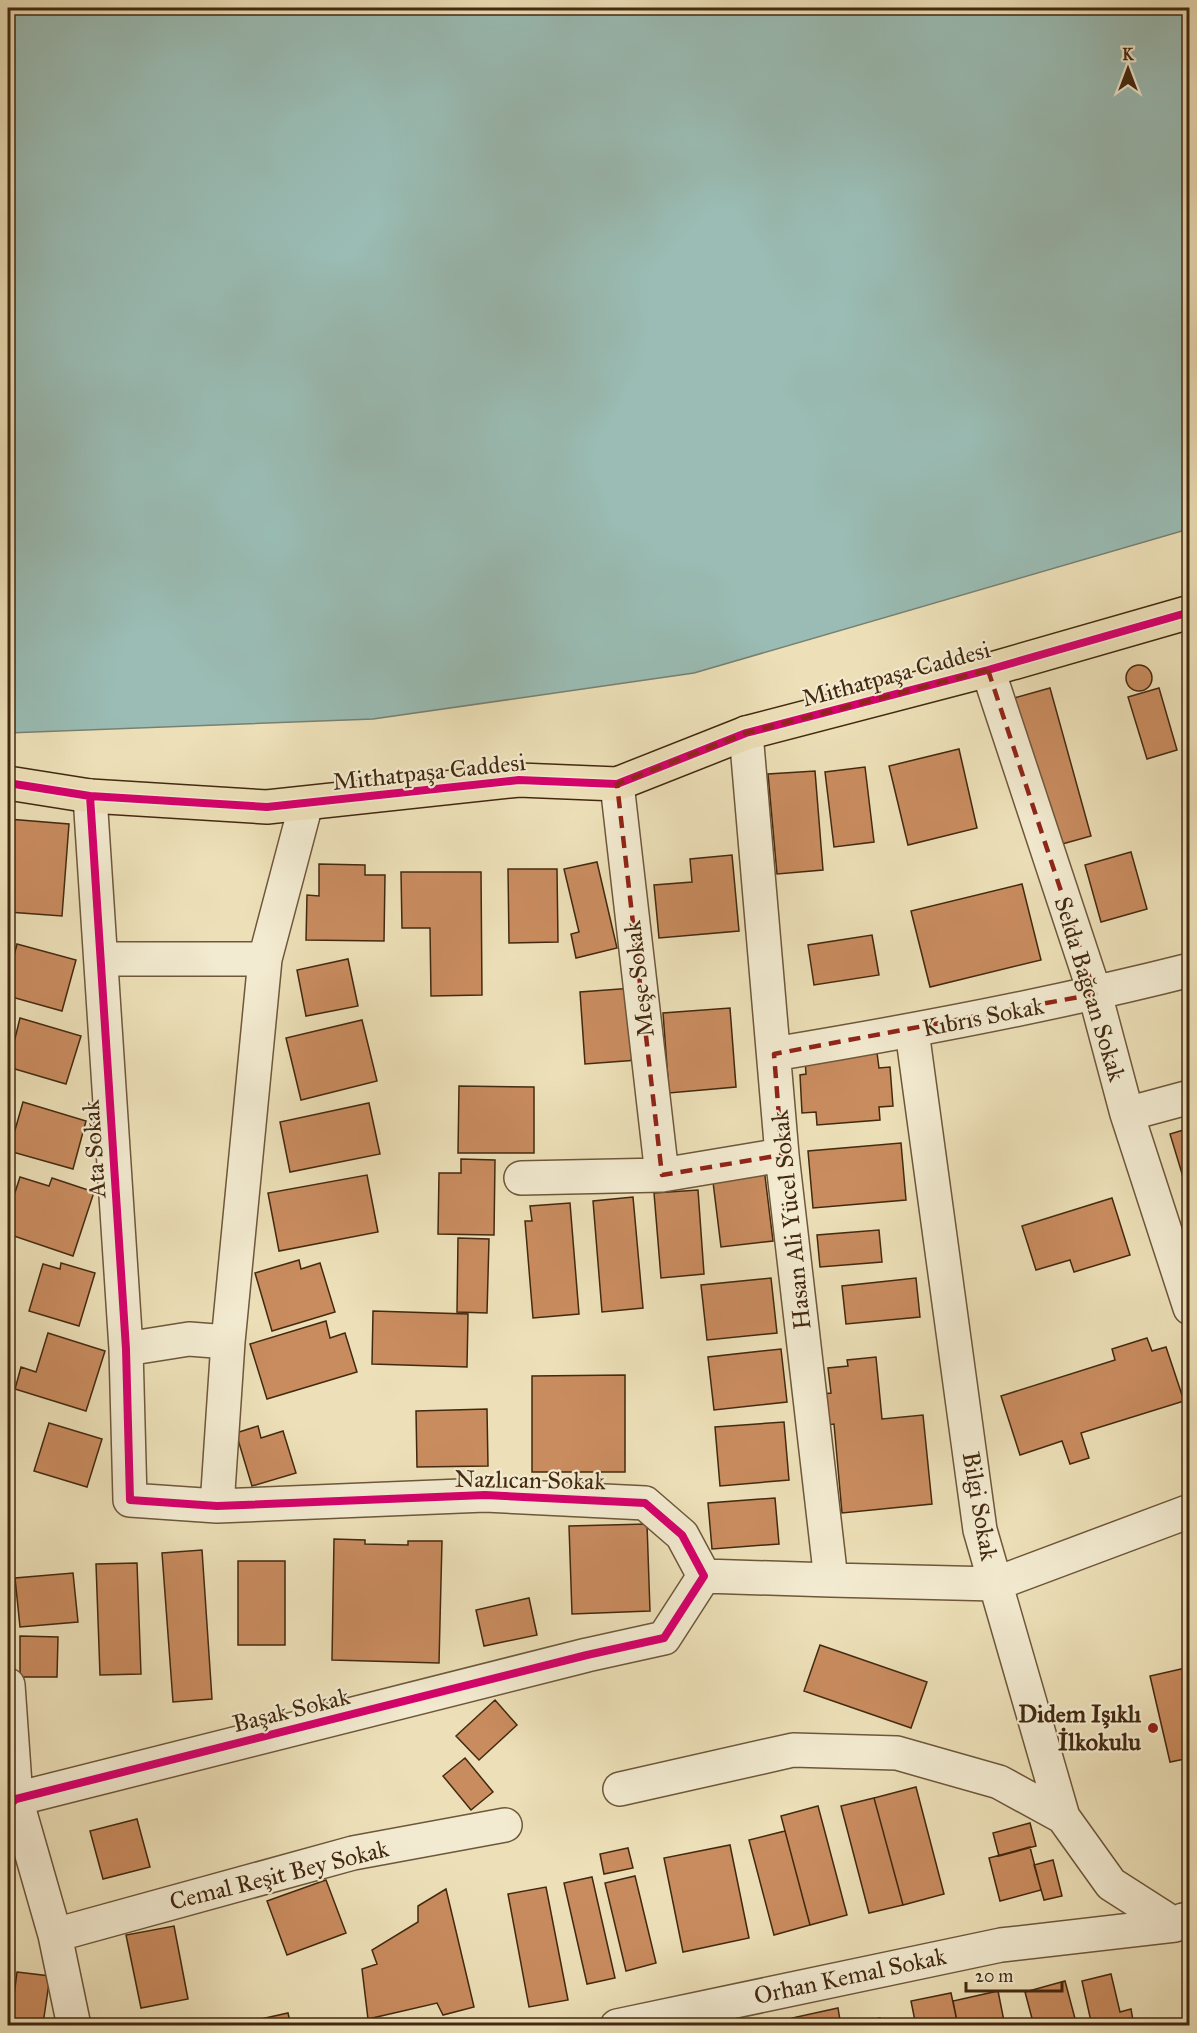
<svg xmlns="http://www.w3.org/2000/svg" width="1197" height="2033" viewBox="0 0 1197 2033" font-family="'IM FELL Great Primer',serif">
<style>
.water{fill:#9abcb4;stroke:#778172;stroke-width:1.5}
.building{fill:#c98c5f;stroke:#432910;stroke-width:1.5}
.lines{fill:none;stroke-linecap:round;stroke-linejoin:round}
.minor-casing{stroke:#6e573a;stroke-width:36}
.major-casing{stroke:#432910;stroke-width:36}
.minor{stroke:#f3ebd1;stroke-width:33}
.major{stroke:#ede0b8;stroke-width:33}
.cycleway-casing{stroke:#f3ebd1;stroke-width:11}
.cycleway{stroke:#d6006c;stroke-width:8}
.marked{fill:none;stroke:#8f2418;stroke-width:4.5;stroke-dasharray:12 8;stroke-linejoin:round}
.poi-dot{fill:#8f2418;stroke:#f3ebd1;stroke-width:2}
.labels{text-anchor:middle;dominant-baseline:central;stroke-width:4.5;stroke-linejoin:round;paint-order:stroke}
.street-label{font-size:24px;fill:#432910;stroke:#f3ebd1}
.poi-label{font-size:24px;font-weight:bold;fill:#432910;stroke:#f3ebd1;text-anchor:end}
</style>
<rect width="100%" height="100%" fill="#ede0b8"/>
<filter id="stains"><feTurbulence type="fractalNoise" baseFrequency=".00333" numOctaves="4"/><feColorMatrix values="0 0 0 0 .2 0 0 0 0 .09 0 0 0 0 .02 0 0 0 .5 -.17"/></filter>
<radialGradient id="worn" r=".72"><stop offset=".6" stop-color="#630" stop-opacity="0"/><stop offset="1" stop-color="#630" stop-opacity=".3"/></radialGradient>
<path class="water" d="M8,8H1189V529L694,673L373,719L8,733Z"/>
<path class="building" d="M1126 678a13 13 0 1 1 26 0a13 13 0 1 1-26 0Z
M1050,688L1091,836L1055,846L1014,698Z
M1159,688L1177,750L1147,759L1128,697Z
M959,749L977,828L908,845L889,766Z
M865,767L874,842L834,847L825,772Z
M815,771L823,870L777,874L768,774Z
M8,819L69,824L62,916L8,912Z
M1131,852L1147,909L1101,922L1085,865Z
M732,855L739,931L659,938L654,885L692,882L690,859Z
M597,862L617,948L576,958L571,934L579,932L564,869Z
M319,864L365,865V875H385L384,941L306,940L307,895L319,896Z
M508,869H557L558,942L509,943Z
M401,872H481L482,995L431,996L430,928H402Z
M1022,884L1041,960L930,987L911,911Z
M872,935L879,975L814,985L808,945Z
M17,944L76,960L62,1011L8,996V979Z
M348,959L358,1006L306,1016L297,970Z
M633,988L638,1060L585,1064L580,992Z
M730,1008L736,1087L669,1093L663,1013Z
M20,1018L81,1036L66,1084L8,1067Z
M362,1020L377,1081L301,1100L286,1038Z
M877,1053L879,1068L890,1067L893,1106L879,1107L880,1120L817,1125L816,1112L802,1113L800,1075L806,1074L805,1059Z
M459,1086L534,1087V1153H458Z
M23,1102L86,1121L73,1169L9,1151Z
M369,1103L380,1154L290,1172L280,1122Z
M1190,1128V1189L1187,1190L1170,1134Z
M901,1143L906,1200L813,1208L808,1151Z
M461,1159L495,1160L494,1235L438,1234L439,1173H461Z
M764,1168L773,1241L721,1247L712,1174Z
M367,1175L378,1232L279,1251L268,1193Z
M20,1177L49,1186L52,1178L94,1192L73,1256L8,1234V1214Z
M698,1190L704,1274L661,1278L654,1193Z
M633,1197L643,1308L602,1312L593,1201Z
M1112,1198L1130,1255L1074,1272L1070,1260L1036,1270L1022,1226Z
M570,1203L579,1314L533,1318L525,1221H532L530,1206Z
M879,1230L882,1262L820,1267L817,1235Z
M458,1238L489,1239L487,1313L457,1312Z
M299,1260L301,1269L320,1263L335,1312L272,1331L255,1273Z
M61,1263L95,1273L79,1326L29,1311L43,1264L60,1269Z
M771,1278L777,1333L707,1340L701,1285Z
M916,1278L920,1317L846,1324L842,1286Z
M373,1311L468,1314L467,1367L372,1364Z
M326,1321L330,1338L345,1333L357,1372L267,1399L250,1344Z
M48,1333L105,1351L86,1411L15,1389L21,1367L36,1372Z
M1147,1338L1152,1351L1166,1347L1184,1401L1081,1433L1089,1458L1070,1464L1062,1441L1020,1455L1001,1396L1115,1360L1112,1349Z
M781,1349L787,1402L714,1410L708,1357Z
M876,1357L882,1419L923,1415L932,1504L842,1513L834,1424L827,1425L823,1394L831,1393L828,1368L848,1366L847,1360Z
M625,1375V1472H532V1376Z
M487,1409L488,1466L417,1467L416,1411Z
M784,1422L789,1480L720,1486L715,1427Z
M49,1423L102,1439L87,1487L34,1471Z
M258,1426L261,1438L283,1431L296,1473L252,1486L236,1433Z
M775,1498L779,1544L712,1549L708,1503Z
M647,1524L650,1611L572,1614L569,1526Z
M334,1539L365,1540V1544L408,1545V1541H442L439,1663L332,1660Z
M202,1550L212,1699L173,1702L162,1553Z
M238,1561H285V1645H238Z
M137,1563L141,1674L100,1675L96,1564Z
M73,1573L78,1622L20,1627L15,1578Z
M529,1598L537,1635L484,1646L476,1610Z
M20,1636L58,1637L57,1677H20Z
M820,1645L927,1682L911,1728L804,1691Z
M1190,1667V1758L1170,1762L1150,1676Z
M495,1700L517,1725L479,1760L456,1736Z
M465,1758L493,1792L471,1810L443,1776Z
M916,1787L944,1894L903,1905L874,1798Z
M874,1798L903,1905L869,1913L841,1806Z
M818,1806L847,1915L810,1925L781,1816Z
M137,1819L150,1867L103,1879L90,1831Z
M1030,1823L1036,1846L999,1856L993,1833Z
M785,1831L810,1925L774,1935L749,1840Z
M730,1845L749,1938L683,1952L664,1858Z
M1030,1847L1041,1890L1000,1901L989,1858Z
M628,1848L633,1868L604,1874L600,1854Z
M1053,1860L1062,1896L1044,1900L1034,1865Z
M635,1876L656,1963L626,1971L605,1883Z
M592,1877L615,1978L587,1984L564,1883Z
M326,1880L346,1933L287,1955L267,1901Z
M546,1887L568,2000L529,2007L508,1894Z
M446,1889L474,2007L443,2015L437,2003L368,2019L362,1969L377,1964L372,1950L418,1922V1906Z
M174,1926L188,1999L141,2008L126,1935Z
M17,1972L50,1976L43,2024L11,2019Z
M1111,1974L1120,2012L1131,2009L1134,2026H1092L1082,1981Z
M1065,1981L1077,2026H1034L1025,1992Z
M998,1991L1005,2026H958L953,2001Z
M951,1993L958,2026H916L911,2001Z
M838,2008L841,2026H793L792,2018Z
M288,2013L291,2026H253L252,2021Z
M880,2018L882,2026H849Z"/>
<g class="lines">
<defs>
<path id="minor" d="M988,670L1095,994L1127,1114L1190,1308
M617,784L662,1175
M102,959H265
M912,1031L980,1530L1063,1817L1111,1884L1175,1925
M774,1054C913,1031 1052,1005 1190,970
M1127,1114L1190,1097
M521,1178L662,1175L782,1155
M126,1349L189,1339L228,1342
M217,1506L228,1342L265,959L306,804
M704,1576L831,1580L782,1155L746,733
M831,1580L995,1584L1190,1511
M8,1685L16,1799L55,1935L74,2026
M620,1789L793,1750L897,1753L999,1782L1063,1817
M8,1806L16,1799L587,1655L664,1638L704,1576L682,1535L645,1503L485,1495L217,1506L130,1500L126,1349L90,796
M55,1935L353,1853L505,1825
M617,2026L1001,1945L1175,1925L1183,1920"/>
<path id="major" d="M8,783L90,796L267,807L519,780L617,784L746,733L988,670L1190,612"/>
</defs>
<use href="#minor" class="minor-casing"/>
<use href="#major" class="major-casing"/>
<use href="#minor" class="minor"/>
<use href="#major" class="major"/>
<defs>
<path id="cycleway" d="M8,783L90,796L267,807L519,780L617,784L746,733L988,670L1190,612
M8,1806L16,1799L587,1655L664,1638L704,1576L682,1535L645,1503L485,1495L217,1506L130,1500L126,1349L90,796"/>
</defs>
<use href="#cycleway" class="cycleway-casing"/>
<use href="#cycleway" class="cycleway"/>
</g>
<path class="marked" d="M988,670L1095,994L774,1054L782,1155L662,1175L617,784L746,733Z"/>
<circle class="poi-dot" cx="1153" cy="1728" r="6"/>
<g class="labels">
<g class="street-label">
<text transform="translate(896 674) rotate(-15)">Mithatpaşa Caddesi</text>
<text transform="translate(429 772) rotate(-6)">Mithatpaşa Caddesi</text>
<text transform="translate(639 979) rotate(-97)">Meşe Sokak</text>
<text transform="translate(1090 989) rotate(73)">Selda Bağcan Sokak</text>
<text transform="translate(983 1017) rotate(-11)">Kıbrıs Sokak</text>
<text transform="translate(94 1149) rotate(-94)">Ata Sokak</text>
<text transform="translate(791 1220) rotate(-96)">Hasan Ali Yücel Sokak</text>
<text transform="translate(530 1480) rotate(1)">Nazlıcan Sokak</text>
<text transform="translate(980 1506) rotate(80)">Bilgi Sokak</text>
<text transform="translate(291 1710) rotate(-14)">Başak Sokak</text>
<text transform="translate(279 1875) rotate(-14)">Cemal Reşit Bey Sokak</text>
<text transform="translate(850 1976) rotate(-12)">Orhan Kemal Sokak</text>
</g>
<g class="poi-label">
<text x="1141" y="1714">Didem Işıklı<tspan x="1141" dy="28">İlkokulu</tspan></text>
</g>
</g>
<rect width="1197" height="2033" fill="none" stroke="#ede0b8" stroke-width="30"/>
<rect x="9" y="9" width="1179" height="2015" fill="none" stroke="#432910" stroke-width="3"/>
<rect x="15" y="15" width="1167" height="2003" fill="none" stroke="#432910" stroke-width="1.5"/>
<g transform="translate(1128 69)" stroke="#f3ebd1" stroke-width="4.5" paint-order="stroke">
<path d="M0-4.5L10 22L0 15L-10 22Z" fill="#432910"/>
<text y="-9" font-size="16" font-weight="bold" text-anchor="middle" fill="#432910">K</text>
</g>
<path d="M966 1982v9h96v-9" fill="none" stroke="#432910" stroke-width="3"/>
<text x="975" y="1982" font-size="18" fill="#432910" stroke="#f3ebd1" stroke-width="4.5" paint-order="stroke">20 m</text>
<rect width="100%" height="100%" filter="url(#stains)"/>
<rect width="100%" height="100%" fill="url(#worn)"/>
</svg>
